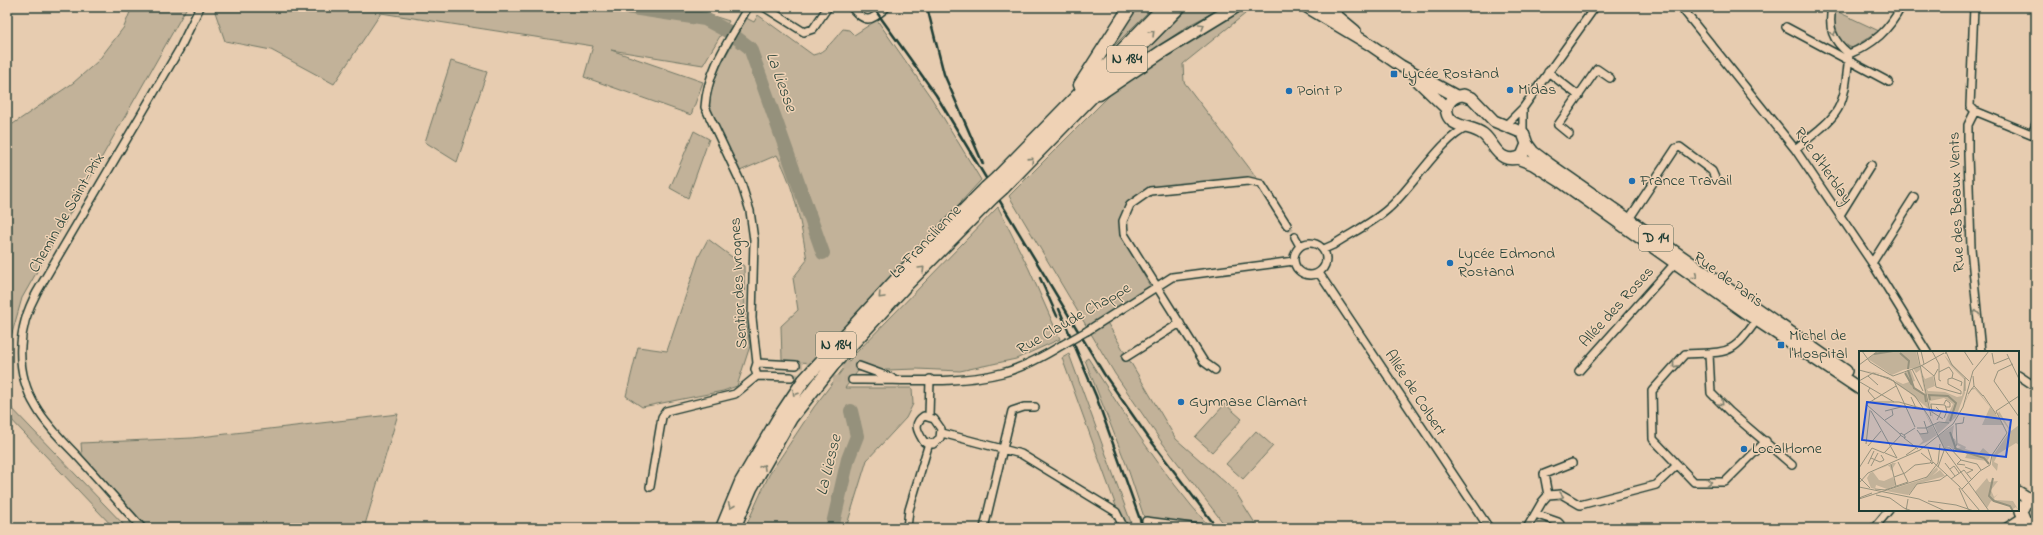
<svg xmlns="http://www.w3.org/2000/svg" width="2043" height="535" viewBox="0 0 2043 535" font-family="'Indie Flower',sans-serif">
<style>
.green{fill:#c2b299;stroke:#707866}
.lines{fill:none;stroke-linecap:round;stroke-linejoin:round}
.river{stroke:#95917c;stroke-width:14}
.street-tunnel{stroke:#bfaf97;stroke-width:7;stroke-dasharray:7 3.5;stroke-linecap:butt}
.street-casing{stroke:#1f3d34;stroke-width:10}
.primary-casing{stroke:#1f3d34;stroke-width:14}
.highway-casing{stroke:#1f3d34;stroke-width:15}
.street{stroke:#efd2b5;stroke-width:7}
.primary{stroke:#efd2b5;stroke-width:11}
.highway{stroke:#efd2b5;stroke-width:12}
.rail{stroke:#1f3d34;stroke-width:2.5}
.street-bridge-casing{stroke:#1f3d34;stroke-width:10;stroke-linecap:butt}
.highway-bridge-casing{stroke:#1f3d34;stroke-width:15;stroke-linecap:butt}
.street-bridge{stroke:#efd2b5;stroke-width:7}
.highway-bridge{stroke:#efd2b5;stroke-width:12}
.oneway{stroke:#7d806e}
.poi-dot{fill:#1f6fb2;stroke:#efd2b5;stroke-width:1.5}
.labels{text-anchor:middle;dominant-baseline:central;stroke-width:3;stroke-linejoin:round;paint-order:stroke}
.shield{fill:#efd2b5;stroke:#5d6a5b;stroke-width:1}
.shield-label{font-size:15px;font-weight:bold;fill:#1f3d34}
.poi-label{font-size:16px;fill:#1f3d34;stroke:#efd2b5;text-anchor:start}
.street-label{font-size:16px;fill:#1f3d34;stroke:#efd2b5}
.water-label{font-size:17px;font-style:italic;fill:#314a3f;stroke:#efd2b5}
.inset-river{fill:none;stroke:#95917c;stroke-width:2}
.inset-road{fill:none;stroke:#97937e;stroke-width:1}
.view{fill:#1d4ed8;fill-opacity:0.15;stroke:#1d4ed8;stroke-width:2}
.inset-edge{fill:none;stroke:#1f3d34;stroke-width:2}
</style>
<rect width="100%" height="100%" fill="#e7ccb0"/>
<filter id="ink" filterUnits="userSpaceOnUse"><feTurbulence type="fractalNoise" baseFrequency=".025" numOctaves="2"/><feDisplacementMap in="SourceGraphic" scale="8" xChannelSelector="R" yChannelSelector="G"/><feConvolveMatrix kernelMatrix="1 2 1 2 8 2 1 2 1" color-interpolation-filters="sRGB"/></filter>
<g filter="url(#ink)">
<path class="green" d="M132,7H187L22,298L7,351V128L73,83L98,61L124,27Z
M216,7H685L729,21L703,65L611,50L703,82L691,115L584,77L593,46L381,13L334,84L271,50L225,41L215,12Z
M1136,7H1153L1104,56Z
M1190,7H1224L1191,24L1141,58L1139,57Z
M1248,7L1245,14L1183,64L1184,82L1260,182L1146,193L1131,207L1126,228L1132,255L1150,286L1105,319L1176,439L1235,491L1258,528H1227L1161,441L1115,374L1009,196L1117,88L1160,59Z
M1834,10L1879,31L1852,48C1833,40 1835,29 1834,10Z
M758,15L813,55C825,53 835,38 843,29L849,30L854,35L877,20L932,99L981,180L814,363L785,361L782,359L781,326L798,310L793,278L807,260C801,224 795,188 777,155L740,171C730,151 712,123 709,102C707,85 738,35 746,18L754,22Z
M451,61L487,72L457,162L425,142Z
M694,131L709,139L688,198L670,188Z
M998,207L1029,269L1060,339L1016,359L960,371L917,369L858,371L845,388H912L913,404L906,418L867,460L846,528H745L769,475L814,407L853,356Z
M708,239L744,266L745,314L750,346L737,386L723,391L642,407L626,396L638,347L667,351L699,256Z
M1069,354L1133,528H1124L1062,358Z
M1088,358C1126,417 1161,472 1208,525L1144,517L1128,469L1085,360Z
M7,403L127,528H114L7,415Z
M1225,404L1242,419L1212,452L1195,437Z
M398,414L364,528H148L82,455L81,443L192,438Z
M1256,431L1273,446L1243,479L1226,464Z"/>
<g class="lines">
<path class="river" d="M626,7L705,19L729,32L750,48L823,253
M832,528L848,459L857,436L851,411"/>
<path class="street-tunnel" d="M1287,225L1295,237
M796,365H819
M832,366H859
M791,377L852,380"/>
<defs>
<path id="street" d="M748,7C730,39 707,70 705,107L741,183L750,211L754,240L752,318L757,363L755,369L757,376
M764,7L804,32L813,29L828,7
M851,7C867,25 870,21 887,7
M1681,7L1795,149L1872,263L1927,352
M1832,7C1828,28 1832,40 1849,54
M1974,7L1970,106L1975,111L2036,136
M1786,27L1889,82
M1548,72L1579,96
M1975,111L1968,125V155L1971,248L1981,352
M1505,126L1523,108L1595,7
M1523,133V108
M1569,134L1558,125L1597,69L1610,78
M2032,134L2036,124
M1795,149C1841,113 1844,112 1849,54C1874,44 1889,30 1901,7
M1840,215L1871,165
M1629,219L1676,148L1680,147L1712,171L1715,178
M1295,237L1300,246
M1294 259a16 16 0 1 1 32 0a16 16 0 1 1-32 0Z
M1324,249L1333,245C1351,233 1373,223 1389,208C1411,189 1443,136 1467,128
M1872,263L1914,197
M1319,273L1489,528
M1759,317C1731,356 1731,352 1685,354L1652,391L1653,439L1694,482H1725L1766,441
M1087,331L1172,277L1294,261
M1709,354L1711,393L1730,412L1792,465
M1126,357L1180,323
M757,363L796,365
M859,366L892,378
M1215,370L1204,362L1124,234L1123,221L1130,205L1150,191L1248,181L1261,184L1287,225
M1579,371L1676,262
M2018,375L2036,387
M757,376L791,377
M852,380C900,379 955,385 1002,373C1023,368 1044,356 1062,345
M924,416L934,419L941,429L940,438L933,444L924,442C918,432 912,424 924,416Z
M929,416L930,379
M942,433L1021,454L1116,512L1124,528
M650,487L662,417L666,411L735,394L757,376
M1548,495L1544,474L1572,463
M1535,514L1558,522L1560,524
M1146,521L1199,528
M142,528C121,505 100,481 79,458C64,442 47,426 36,407C14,371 17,328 37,292L179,50L200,7
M907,528L909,510L929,443
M984,528L1012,411L1024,407H1035
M1527,528L1542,502L1548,495L1561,494L1580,505L1656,485L1677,465
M1874,528L1889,510
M2005,528L2022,517"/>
<path id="primary" d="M1307,7L1369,44L1401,66L1456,96
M1326,7L1355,31
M1418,81L1447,109
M1463,95L1472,98L1494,121L1523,133L1527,144L1522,156C1516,159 1510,160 1504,157C1495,153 1491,140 1483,134C1474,127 1461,128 1452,121C1440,110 1450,96 1463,95Z
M1527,144L1533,152L1549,164L1846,371
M1517,158L1533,164L1560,181L1746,313L1860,389
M2018,492L2031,500
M2036,500L2026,502L2021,511L2025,521L2036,523"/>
<path id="highway" d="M1080,85L1130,7
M1099,94L1163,51L1235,7
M997,178L1164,7
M1003,188L1179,7
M722,528L741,482L778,419L804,380L906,269L986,188
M734,528L751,488L791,418L833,365L908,283L992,198"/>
</defs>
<use href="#street" class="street-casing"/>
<use href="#primary" class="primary-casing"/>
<use href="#highway" class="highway-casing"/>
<use href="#street" class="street"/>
<use href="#primary" class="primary"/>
<use href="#highway" class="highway"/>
<path class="rail" d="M873,7L936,95L1104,374L1148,437L1217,528
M927,7L944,74L983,164
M1040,278L1057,316
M1059,309L1096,396L1143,528"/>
<defs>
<path id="street-bridge" d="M1062,345L1087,331"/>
<path id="highway-bridge" d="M986,188L997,178
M992,198L1003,188"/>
</defs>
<use href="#street-bridge" class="street-bridge-casing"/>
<use href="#highway-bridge" class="highway-bridge-casing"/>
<use href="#street-bridge" class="street-bridge"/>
<use href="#highway-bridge" class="highway-bridge"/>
</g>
<defs><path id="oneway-chevron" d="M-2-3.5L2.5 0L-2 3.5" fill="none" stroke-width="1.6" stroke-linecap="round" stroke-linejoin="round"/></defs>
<g class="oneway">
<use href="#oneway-chevron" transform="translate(1202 26) rotate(-31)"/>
<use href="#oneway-chevron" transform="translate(1152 33) rotate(-45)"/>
<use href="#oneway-chevron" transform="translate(1833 33) rotate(76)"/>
<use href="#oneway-chevron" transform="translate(1031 160) rotate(-44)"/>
<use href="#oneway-chevron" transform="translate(922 269) rotate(-45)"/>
<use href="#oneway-chevron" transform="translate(1695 276) rotate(36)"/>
<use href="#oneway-chevron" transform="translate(881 296) rotate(133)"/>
<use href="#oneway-chevron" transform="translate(1976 313) rotate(-96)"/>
<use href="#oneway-chevron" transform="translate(1675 365) rotate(132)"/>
<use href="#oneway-chevron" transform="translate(795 393) rotate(123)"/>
<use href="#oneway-chevron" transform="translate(1721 403) rotate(45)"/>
<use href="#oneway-chevron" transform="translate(763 467) rotate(-60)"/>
<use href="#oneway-chevron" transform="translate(1709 482)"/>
<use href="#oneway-chevron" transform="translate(1561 496) rotate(15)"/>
<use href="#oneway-chevron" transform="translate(731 506) rotate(112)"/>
</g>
</g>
<g class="poi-dot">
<rect x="1390" y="70" width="8" height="8" rx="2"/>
<circle cx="1510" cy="90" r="4"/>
<circle cx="1289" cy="91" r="4"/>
<circle cx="1632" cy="181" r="4"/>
<circle cx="1450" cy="263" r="4"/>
<rect x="1777" y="341" width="8" height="8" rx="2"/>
<circle cx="1181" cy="402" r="4"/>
<circle cx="1744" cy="449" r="4"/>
</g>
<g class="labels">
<g class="shield">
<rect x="1107" y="46" width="40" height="26" rx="3"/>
<rect x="1639" y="225" width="34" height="26" rx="3"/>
<rect x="816" y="332" width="40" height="26" rx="3"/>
</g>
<g class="shield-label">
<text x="1127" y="59">N 184</text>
<text x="1656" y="238">D 14</text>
<text x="836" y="345">N 184</text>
</g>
<g class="poi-label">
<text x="1402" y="74">Lycée Rostand</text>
<text x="1518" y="90">Midas</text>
<text x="1297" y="91">Point P</text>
<text x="1640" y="181">France Travail</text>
<text x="1458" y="254">Lycée Edmond<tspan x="1458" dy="18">Rostand</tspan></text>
<text x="1789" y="336">Michel de<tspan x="1789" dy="18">l'Hospital</tspan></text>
<text x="1189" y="402">Gymnase Clamart</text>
<text x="1752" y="449">LocalHome</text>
</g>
<g class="street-label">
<text transform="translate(1823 166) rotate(55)">Rue d'Herblay</text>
<text transform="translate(1957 202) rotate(-92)">Rue des Beaux Vents</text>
<text transform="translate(67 213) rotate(-60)">Chemin de Saint-Prix</text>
<text transform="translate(926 242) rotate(-46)">La Francilienne</text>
<text transform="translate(1728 280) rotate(36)">Rue de Paris</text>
<text transform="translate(739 283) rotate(-93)">Sentier des Ivrognes</text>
<text transform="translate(1617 307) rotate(-48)">Allée des Roses</text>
<text transform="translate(1074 319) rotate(-30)">Rue Claude Chappe</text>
<text transform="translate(1415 393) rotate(57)">Allée de Colbert</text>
</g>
<g class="water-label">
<text transform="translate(781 82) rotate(70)">La Liesse</text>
<text transform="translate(829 465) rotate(-76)">La Liesse</text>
</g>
</g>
<g transform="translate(1859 351)">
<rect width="160" height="160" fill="#e7ccb0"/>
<path d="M19,0H57L71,59L35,29L20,22L0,19L22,23L44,33L50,31L46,21L52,19L56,30L53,31L54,35L66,43L61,19L57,22L54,17L44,19L33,24L9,8ZM85,4L106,27V42L97,66L79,83L75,73L86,71L94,53L85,47L71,50L75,72L63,22L66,28L74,25L76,35L68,38L69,40L86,41L98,46L103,45L104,40L105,28L91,14ZM30,28L38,32L49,40L56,46L64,57L78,84L69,90L59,95L64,90L60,83L69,82L68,76L72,74L62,54L55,45ZM113,37H116L120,41L145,74H123L131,56L116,38L112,39L104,56L107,48L112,38ZM140,60L152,80L160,74V94L157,92L139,103L135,111L139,113L138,120L133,114V106L151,80L139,63ZM95,74L93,87L96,88L98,93L94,99L90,95L85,97L79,85ZM99,92L107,96L106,98L120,102L124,97L132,104L128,110L106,107L108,103L96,98L102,96L98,94ZM33,112H37L32,120L31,116L28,114L14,121L20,129L25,130L34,126L37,134L28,138L17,134L16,138L12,137L8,127L11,122L32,113L33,114ZM78,116L79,119L73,125L81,119L86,125L58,133L49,144L27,140L65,128ZM128,127L130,131L139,130L132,139L135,146L139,143L135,147L136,149L154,150L160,160L157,156L154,158L151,155L132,150L128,157L116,141Z" fill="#c2b299"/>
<path class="inset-river" d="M41,2L50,10L49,18M15,3L34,0M49,19L55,37L66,44L67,51M46,22L53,34M71,49L70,44L89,45L97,52L91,70M91,81L97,98L125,107L130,113M134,127L130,145L135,150L151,155L154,160"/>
<path class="inset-road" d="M3,0L11,11L30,23M58,0L72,65M62,0L65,13M73,0L80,13V29L82,30M105,0L114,14M133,2L135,13L150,7M86,3L87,1L93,14L110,30M148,3L160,28M154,13L139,20L135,30L160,66M0,14L19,0M62,14L75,25M53,18L64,40M79,18L75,25L77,36L102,43V40L89,33V28L93,27L94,22L90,16L80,21M0,19L30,27L56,45L70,66L86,99L130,160M30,23L34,25L62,15L85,2M9,25L19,34M93,27L103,31L102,35M106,27V40M0,30L14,22L35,30L56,76M1,31L35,51M115,35L124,45M11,37L9,40L16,48M109,43L115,35L114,25M124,44L137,63M52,46L57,57M11,51L37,35M13,51H40L65,58M85,53L87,49L91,52V56H87M8,54L41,83M77,56L82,61L78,69M12,60L38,107M26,60L46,55M137,60L160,45M84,68L73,61L72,53L86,54L88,60L85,67M26,69L34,64L33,59M96,73L104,72L105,66M58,77H67L80,71L90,72M58,79L61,83L69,82L65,70M42,82L46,85V87L41,84ZM45,84L56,77M45,87L59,98M7,93L11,59M9,95L22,80M13,97L25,102M69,98L73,110M94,100L98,93L97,73M25,102L42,84M26,102L38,107M62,102L72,110M47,104L57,97M12,107L21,111L25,109L22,104M102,109L118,113L122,119M102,109L98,113L106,114M74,111H71L73,113L74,111L100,135L121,160M86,112L96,125M9,113L15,100M32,113L37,135M12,115L19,102M79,116L86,97H91L102,109M106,116L114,119L108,122M0,117L13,97M91,118L95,115L100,122M105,119L113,129M121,120L131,114L133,104L148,82L137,60M35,126L46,122L56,114L71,112M1,127L11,137M92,128L105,119M0,132L9,122L61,99L94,73L104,56L114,20L130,0M0,136L60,148L86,160M100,137L110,160M16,138L26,139L49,131L39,111M103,138L121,120M17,144L31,147L45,157L53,160M50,144L58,133L81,129L88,124M0,147L13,142M0,148L68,126L79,112L81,93M69,150L97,154L115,160M47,160L49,148"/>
<path class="view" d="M8,51L152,69L147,106L3,89Z"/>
<rect width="160" height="160" class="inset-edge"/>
</g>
<rect width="2043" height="535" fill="none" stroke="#efd2b5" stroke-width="24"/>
<rect x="12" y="12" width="2019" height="511" fill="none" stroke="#1f3d34" stroke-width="1.5" filter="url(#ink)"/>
</svg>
